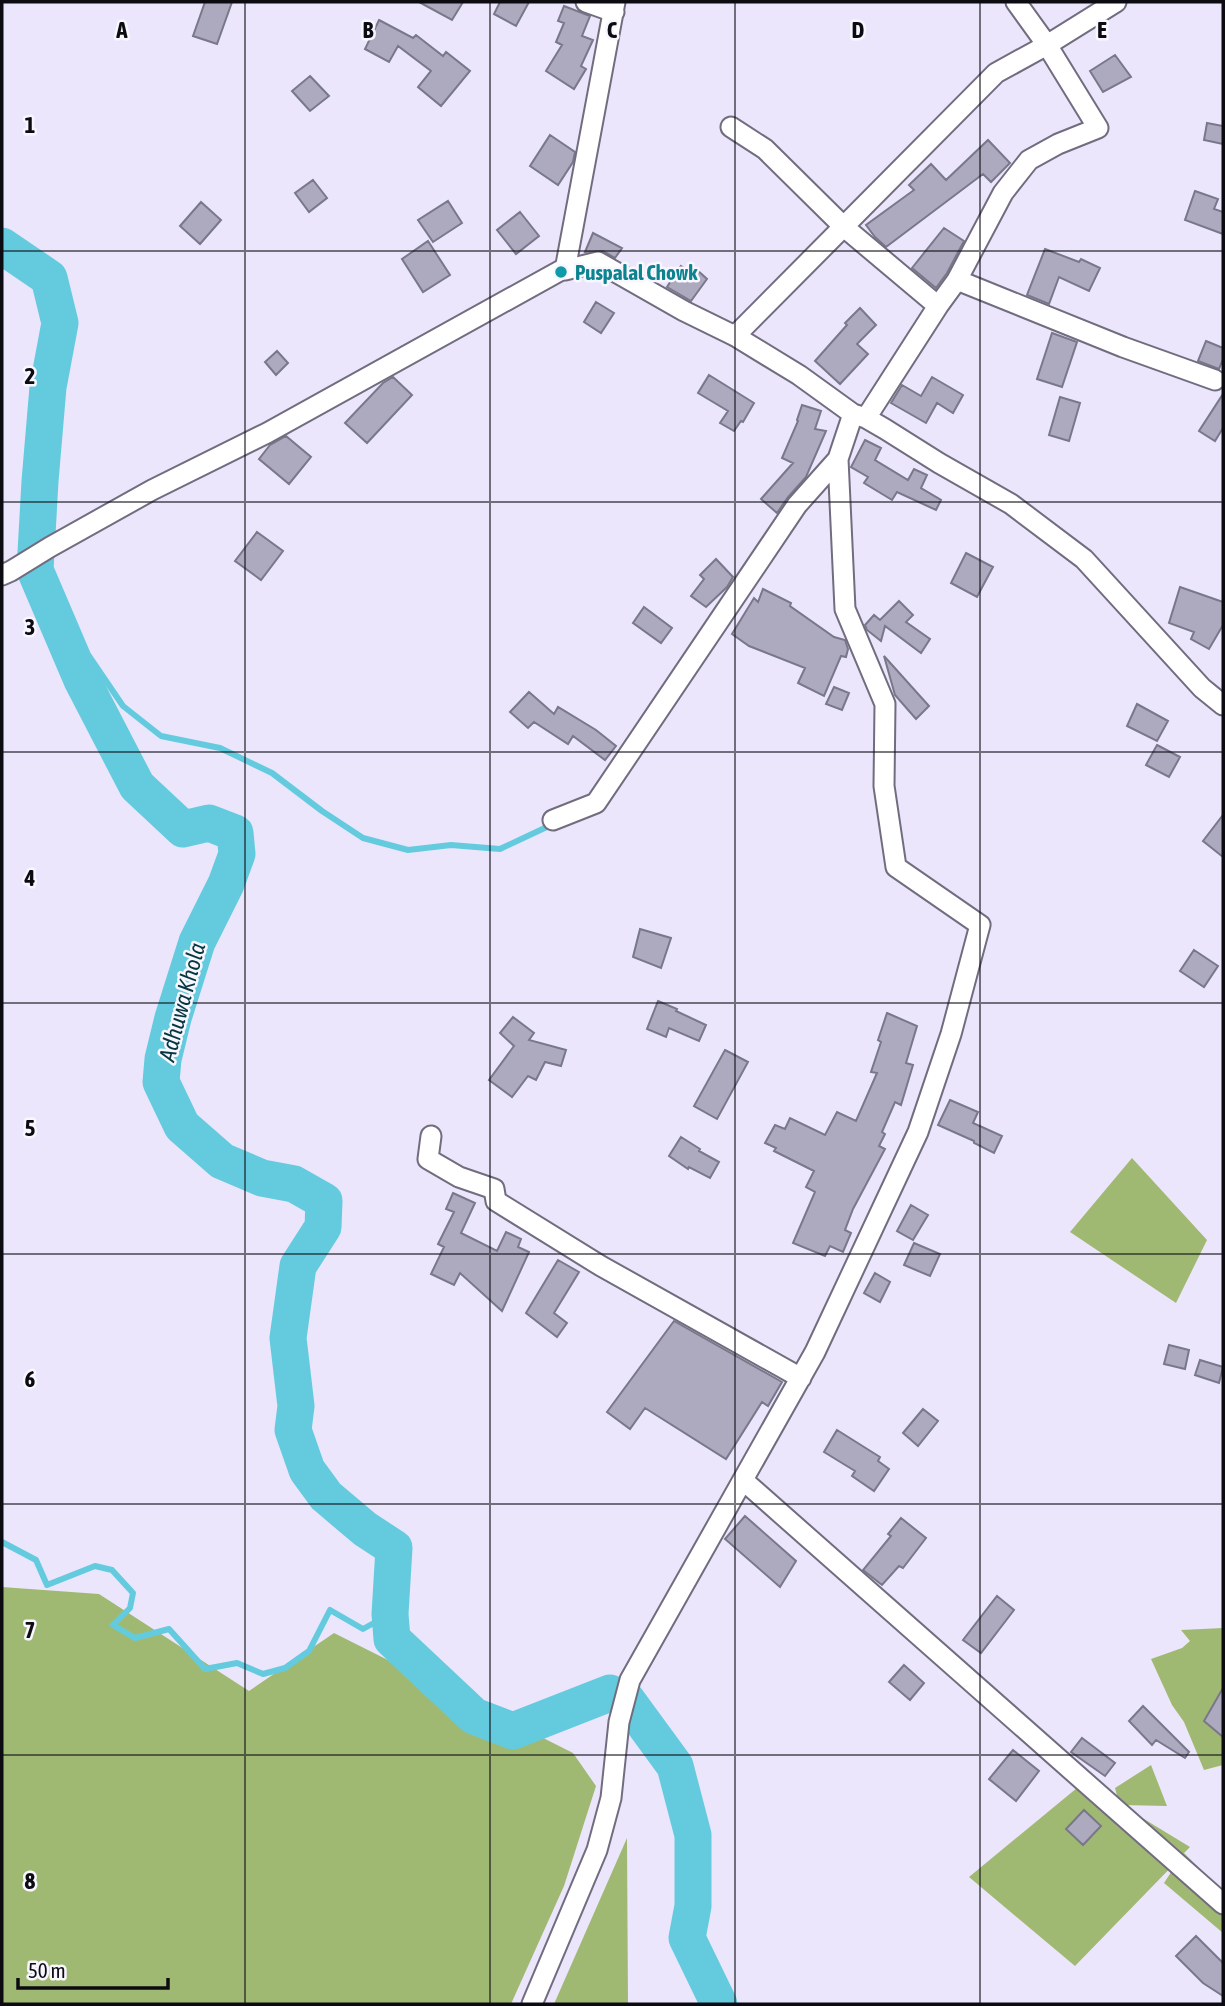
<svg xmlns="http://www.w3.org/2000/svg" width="1225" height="2006" viewBox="0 0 1225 2006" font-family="'Asap Condensed',sans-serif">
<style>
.forest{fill:#a0b972}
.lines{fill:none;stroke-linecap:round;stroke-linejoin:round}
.stream{stroke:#64cbdf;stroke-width:6}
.river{stroke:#64cbdf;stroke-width:37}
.building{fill:#adaabf;stroke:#79778a;stroke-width:2}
.street-casing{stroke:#726c7f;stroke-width:23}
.street{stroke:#fff;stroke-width:19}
.grid{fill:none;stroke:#0d0b12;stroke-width:2;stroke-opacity:0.55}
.culture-dot{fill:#0f9aa8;stroke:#f8f6ff;stroke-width:2.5}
.labels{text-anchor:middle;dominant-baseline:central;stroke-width:5;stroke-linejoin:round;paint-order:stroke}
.culture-label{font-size:21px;font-weight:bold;fill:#0d838f;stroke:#f8f6ff;text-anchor:start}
.water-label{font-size:23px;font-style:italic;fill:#043740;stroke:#f8f6ff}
.grid-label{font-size:23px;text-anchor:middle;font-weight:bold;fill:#0d0b12;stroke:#f8f6ff;stroke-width:5;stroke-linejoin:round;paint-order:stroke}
</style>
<rect width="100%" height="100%" fill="#ece6fc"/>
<path class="forest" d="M1132,1158L1207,1240L1176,1303L1070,1232Z
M2,1587L99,1594L249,1691L334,1633L573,1753L596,1786L564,1886L511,2004H2Z
M1223,1628V1765L1204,1770L1184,1722L1172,1705L1151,1659L1182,1648L1190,1641L1181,1630Z
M1151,1765L1167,1806L1121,1805L1190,1847L1184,1853L1223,1892V1933L1164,1883L1181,1857L1075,1966L969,1877L1083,1783L1119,1803L1115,1788Z
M627,1838L628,2004H554Z"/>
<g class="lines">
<path class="stream" d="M64,635L89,656L123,706L161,736L220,748L272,773L322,811L363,838L408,850L451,845L500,849L551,825
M2,1542L36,1560L47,1585L95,1566L112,1570L133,1593L130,1608L113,1625L135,1638L169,1629L205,1669L237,1663L263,1674L285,1668L309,1651L330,1610L363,1629L390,1614"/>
<path class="river" d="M2,246L49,278L60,323L48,387L40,481L35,570L82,680L137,786L183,829L209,823L235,833L237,854L226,884L197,942L173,1018L163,1059L161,1082L182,1126L222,1161L262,1178L294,1184L324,1201L323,1227L298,1266L288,1338L296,1406L293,1430L307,1470L326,1496L365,1529L394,1548L390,1614L392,1639L474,1716L513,1731L610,1693L626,1699L675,1766L693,1835V1906L687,1938L719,2004"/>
</g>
<path class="building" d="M205,2H232L217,44L193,36Z
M419,2H463L452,20Z
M500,2H529L516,26L494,14Z
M564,6L590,16L582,36L593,40L581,66L586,69L574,89L546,71L562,45L556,42L564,23L558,21Z
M379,20L413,38L416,35L443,56L446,52L470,71L441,106L418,87L431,71L398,46L389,62L365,49Z
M1115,55L1131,77L1103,92L1090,71Z
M310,76L329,96L310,111L292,91Z
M1207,123L1223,126V144L1204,140Z
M550,135L575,152L573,162L558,185L530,166Z
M988,140L1010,163L991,182L983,174L886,247L875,237L866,225L914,190L909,185L931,164L946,180Z
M313,180L327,198L309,212L295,193Z
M1195,191L1218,199L1214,209L1223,212V234L1185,220Z
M448,201L462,223L433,242L418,220Z
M201,202L221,220L200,244L180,226Z
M520,212L539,236L516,254L497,230Z
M944,228L964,241L947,273L936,288L912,268Z
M593,233L622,248L615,258L603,251L585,252Z
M428,241L450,275L423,292L402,259Z
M1045,249L1079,262L1081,259L1100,268L1089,291L1059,277L1049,304L1027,295Z
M681,266L690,272L695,268L707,279L691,301L667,287Z
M596,302L614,313L601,333L584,322Z
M860,308L876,325L857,344L868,354L840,384L815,361L847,325L845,323Z
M1052,333L1077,342L1062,387L1037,379Z
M1206,341L1223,348V359L1219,369L1198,361Z
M277,351L288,363L276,375L265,362Z
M709,375L754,403L743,422L741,421L734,431L720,423L728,411L698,393Z
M393,377L412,395L367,443L345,423L383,383Z
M932,377L963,395L953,413L937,403L926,423L891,403L902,385L921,396Z
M1223,394V428L1215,441L1199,431Z
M1060,397L1080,403L1069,441L1049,435Z
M802,405L821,411L815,429L826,431L806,477L788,497L777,513L761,499L793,463L782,458L798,421L797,420Z
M286,436L311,457L289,484L259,459L270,445Z
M865,440L881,448L875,460L908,480L914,469L927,475L921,488L941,500L936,510L897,492L892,500L864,483L868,477L851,467Z
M257,532L283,551L261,580L235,561Z
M966,553L993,567L977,597L951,583Z
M716,559L733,577L727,587L706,607L691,596L704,579L700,575Z
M1180,587L1223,602V625L1209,649L1191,639L1194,632L1169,623Z
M763,589L791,603L790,606L834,637L845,640L848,649L846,657L841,656L824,696L798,683L805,668L749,646L732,634L754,598L758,602Z
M899,601L913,615L906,622L930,639L921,653L885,626L881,641L867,630L865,625L874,615L880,620Z
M644,607L672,628L661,643L633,623Z
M884,656L929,706L916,719L895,695Z
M834,687L849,693L842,710L826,704Z
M529,692L554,714L558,707L596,730L616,746L605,760L573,736L568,744L534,722L528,728L510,712Z
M1137,704L1168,721L1157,741L1127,726Z
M1157,745L1180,757L1169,777L1146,765Z
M1223,815V857L1203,841Z
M640,929L671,938L661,968L633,957Z
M1194,950L1218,966L1204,987L1180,971Z
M658,1001L677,1009L676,1011L706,1025L699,1041L669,1028L666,1037L647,1029Z
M887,1013L917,1026L906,1063L913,1065L901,1105L895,1102L882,1132L885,1134L879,1146L885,1149L853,1209L845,1230L851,1233L843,1252L830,1246L825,1256L793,1243L815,1192L806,1187L814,1171L774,1151L776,1148L765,1143L775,1125L785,1129L790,1118L825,1135L837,1112L856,1121L877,1073L871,1072L881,1042L878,1040Z
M513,1017L534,1033L529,1040L566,1050L561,1066L545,1062L536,1080L528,1076L512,1097L489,1080L514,1046L500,1033Z
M725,1050L748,1062L717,1119L694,1106Z
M950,1100L978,1112L973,1123L1002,1136L994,1153L974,1143V1141L938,1125Z
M681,1137L700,1149L699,1151L719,1162L710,1178L689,1167L688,1169L669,1156Z
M453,1193L475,1203L461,1233L497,1251L506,1232L521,1239L518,1247L529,1252L502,1311L460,1273L454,1285L431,1274L444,1247L438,1244L454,1212L446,1209Z
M911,1205L928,1215L913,1240L897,1231Z
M914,1243L940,1254L930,1276L904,1265Z
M558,1260L579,1272L554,1313L567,1323L557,1337L526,1313Z
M875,1273L890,1282L880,1302L864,1293Z
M674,1321L782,1382L768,1406L762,1402L726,1459L645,1408L630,1429L607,1412Z
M1169,1345L1189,1350L1185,1369L1164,1364Z
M1200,1360L1223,1367L1219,1383L1195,1375Z
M923,1409L938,1421L918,1446L903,1433Z
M837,1430L880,1457L878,1461L889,1469L874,1491L852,1476L855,1471L824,1452Z
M745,1516L796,1561L780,1587L725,1539Z
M901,1518L926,1538L903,1568L899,1566L882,1585L863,1570L891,1536L888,1534Z
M997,1596L1014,1610L981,1653L963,1640Z
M904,1665L924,1683L910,1700L889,1682Z
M1223,1688V1737L1204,1721Z
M1143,1706L1189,1752L1185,1758L1156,1740L1152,1745L1129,1721Z
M1082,1738L1115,1763L1105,1776L1071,1752Z
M1013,1750L1039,1771L1016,1801L989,1779Z
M1084,1810L1101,1826L1083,1845L1066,1829Z
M1196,1936L1223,1963V1996L1203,1983L1176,1956Z"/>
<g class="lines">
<defs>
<path id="street" d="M586,2L614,12
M731,127L765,149L844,227L938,306
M565,270L615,2
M957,280L1123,347L1215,380
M735,336L996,73L1047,45L1116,2
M866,418L938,306L957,280L1003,193L1029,160L1058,144L1098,128L1047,45L1016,2
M2,575L11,571L50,547L152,490L267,433L565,268V270L598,262L684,311L735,336L799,375L853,414L866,418L885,429L939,463L1011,504L1084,559L1202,688L1223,705
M553,820L596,803L797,505L838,459
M431,1136L428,1159L459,1177L494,1189L496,1201L601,1266L801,1378
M744,1481L1223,1904
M532,2004L597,1850L611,1798L619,1722L630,1680L815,1352L918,1132L951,1034L980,925L896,867L884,786L885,704L845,609L838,459L853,414"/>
</defs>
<use href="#street" class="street-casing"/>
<use href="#street" class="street"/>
</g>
<path class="grid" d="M245,2V2004M490,2V2004M735,2V2004M980,2V2004M2,251H1223M2,502H1223M2,752H1223M2,1003H1223M2,1254H1223M2,1504H1223M2,1755H1223"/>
<circle class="culture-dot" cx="561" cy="272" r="7"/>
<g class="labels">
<g class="culture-label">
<text x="575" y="272">Puspalal Chowk</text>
</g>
<g class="water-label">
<text transform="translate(182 1002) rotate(-75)">Adhuwa Khola</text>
</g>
</g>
<g class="grid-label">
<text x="122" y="38">A</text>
<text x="368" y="38">B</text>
<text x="612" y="38">C</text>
<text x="858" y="38">D</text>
<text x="1102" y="38">E</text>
<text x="30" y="133">1</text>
<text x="30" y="384">2</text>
<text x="30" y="635">3</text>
<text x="30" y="886">4</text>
<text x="30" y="1136">5</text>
<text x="30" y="1387">6</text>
<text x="30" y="1638">7</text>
<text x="30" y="1889">8</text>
</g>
<rect width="1225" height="2006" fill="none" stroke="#0d0b12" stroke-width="7"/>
<path d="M18 1978v10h150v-10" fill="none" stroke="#0d0b12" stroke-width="3.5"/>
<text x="28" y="1978" font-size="21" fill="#0d0b12" stroke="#f8f6ff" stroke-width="5" paint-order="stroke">50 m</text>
</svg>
